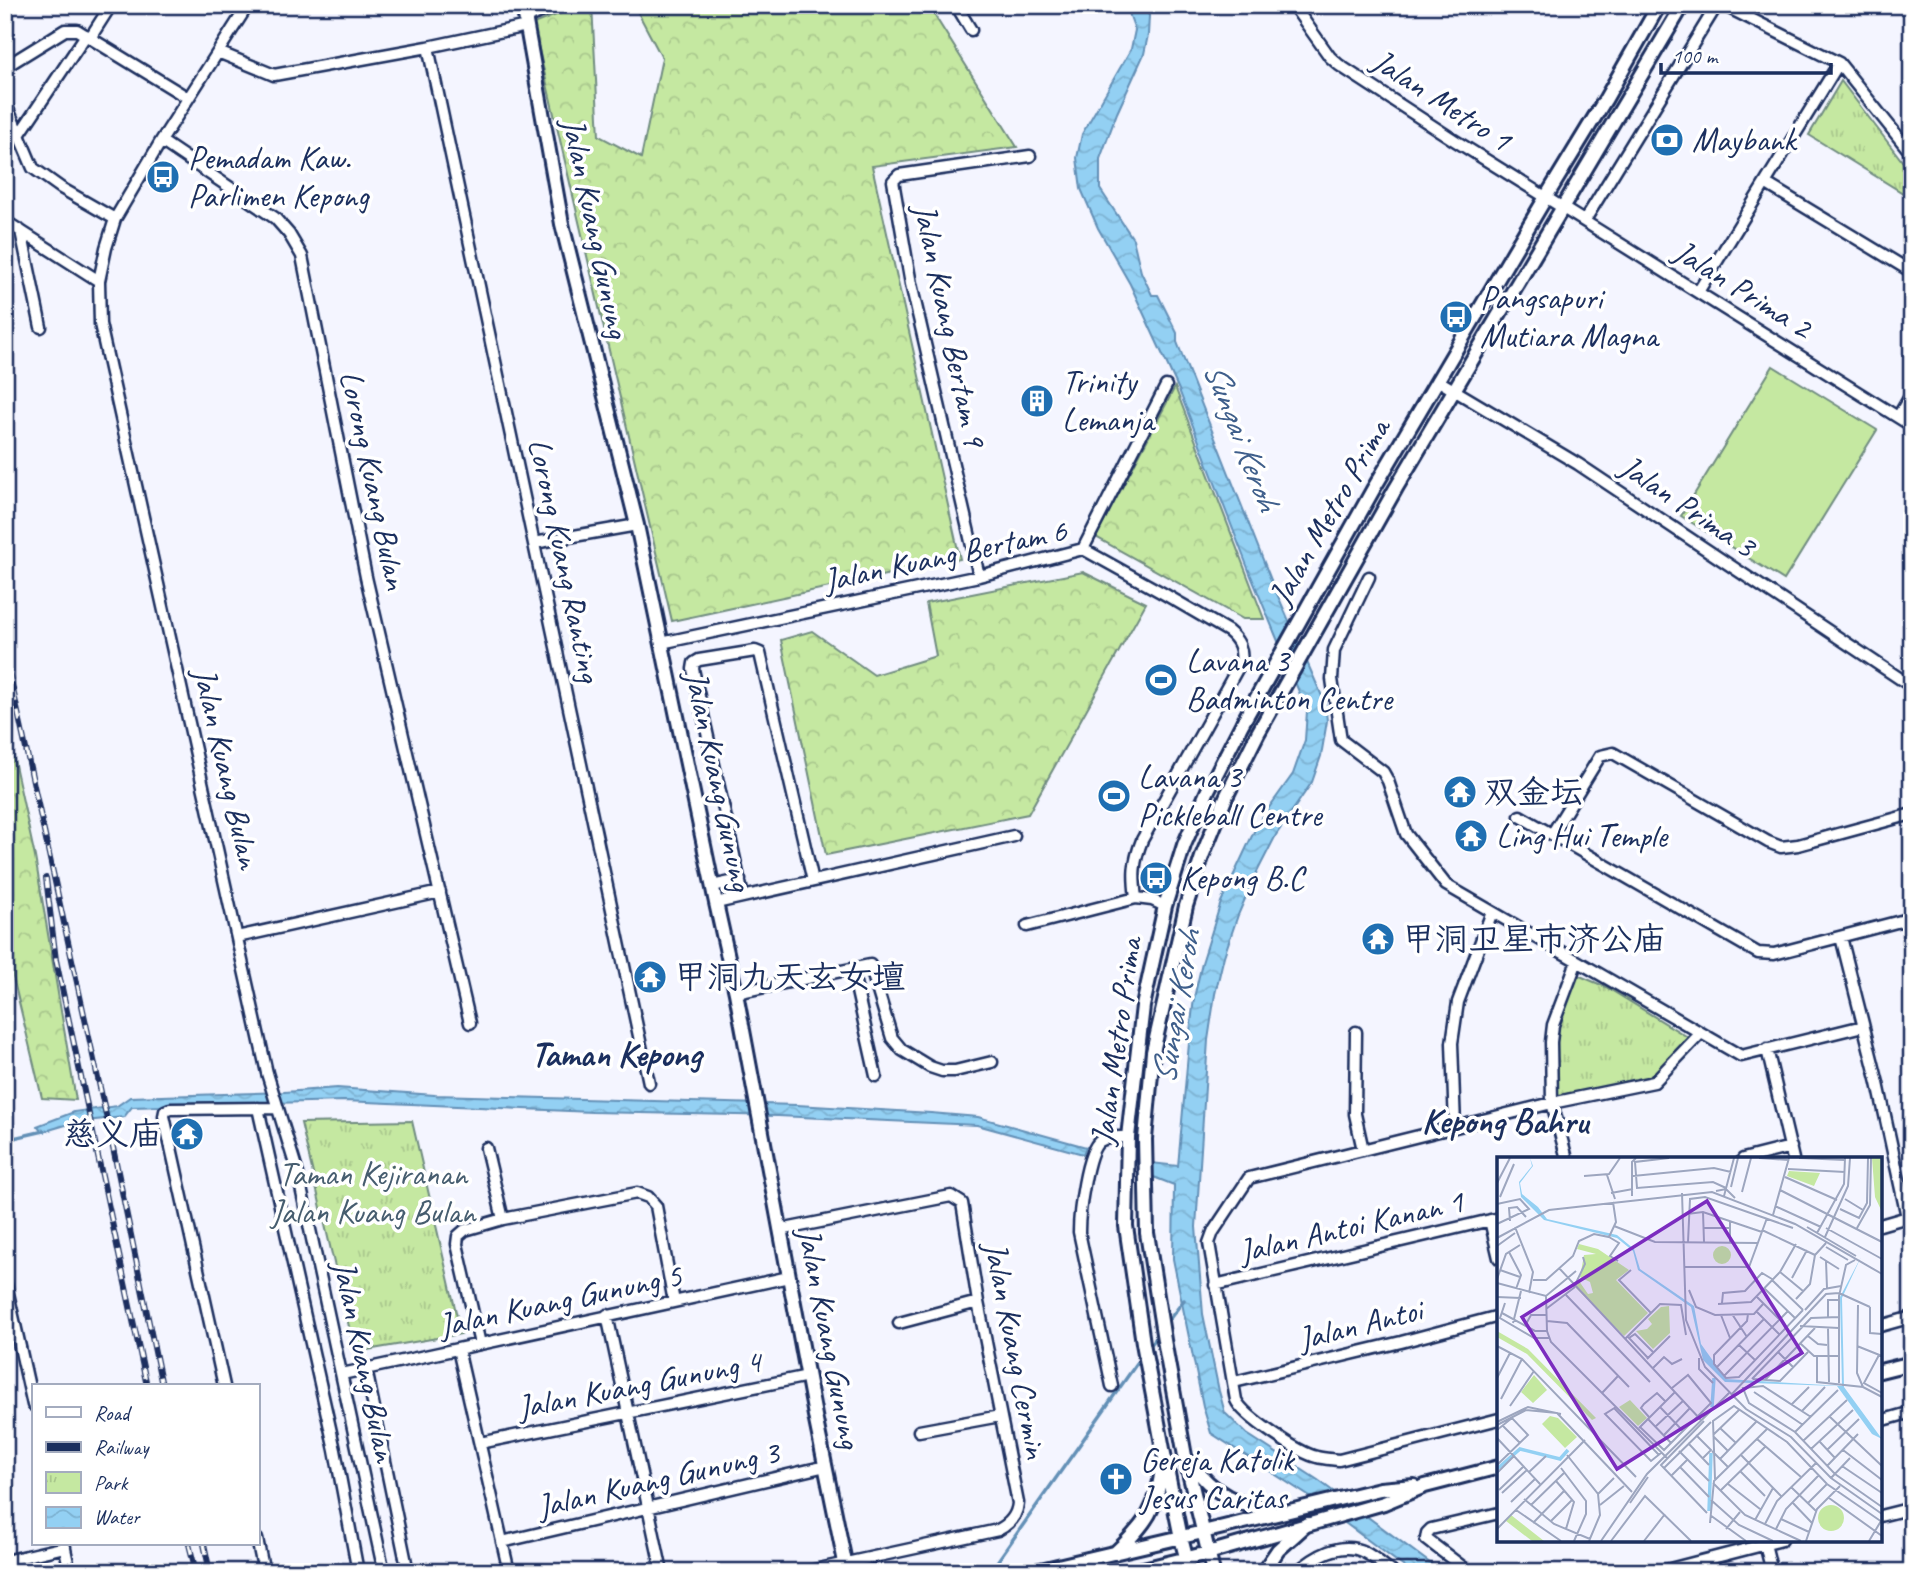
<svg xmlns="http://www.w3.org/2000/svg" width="1917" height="1577" viewBox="0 0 1917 1577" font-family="Caveat,'LXGW WenKai TC',sans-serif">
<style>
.grass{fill:#c5e8a1;stroke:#708c80;stroke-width:2}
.forest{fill:url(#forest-crowns);stroke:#708c80;stroke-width:2}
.park{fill:url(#park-tufts);stroke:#708c80;stroke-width:2}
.water{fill:url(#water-waves);stroke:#6390b7;stroke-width:2}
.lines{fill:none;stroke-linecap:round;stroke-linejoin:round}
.stream{stroke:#6390b7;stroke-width:3.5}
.minor-casing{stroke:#1b2f5e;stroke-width:15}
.tertiary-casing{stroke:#1b2f5e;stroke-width:18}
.secondary-casing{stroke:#1b2f5e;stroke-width:18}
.minor{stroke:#fff;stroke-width:10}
.tertiary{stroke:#fff;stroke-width:12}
.secondary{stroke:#fff;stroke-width:12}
.rail-casing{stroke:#1b2f5e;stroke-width:6}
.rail{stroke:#fff;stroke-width:3.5;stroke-dasharray:10;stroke-linecap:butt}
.labels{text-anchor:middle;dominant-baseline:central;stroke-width:7;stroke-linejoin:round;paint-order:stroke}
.street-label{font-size:33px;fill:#1b2f5e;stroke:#fff}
.poi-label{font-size:33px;fill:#1b2f5e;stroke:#fff;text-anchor:start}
.park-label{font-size:33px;fill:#465d6f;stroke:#fff}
.water-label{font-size:35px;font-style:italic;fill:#3f5f8b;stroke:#fff}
.neighbourhood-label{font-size:35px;font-weight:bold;fill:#1b2f5e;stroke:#fff}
.inset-river{fill:none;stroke:#93d0f3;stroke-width:3.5}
.inset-road{fill:none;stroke:#9da6bf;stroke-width:2}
.view{fill:#7b2cbf;fill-opacity:0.15;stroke:#7b2cbf;stroke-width:3.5}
.inset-edge{fill:none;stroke:#1b2f5e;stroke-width:3.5}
</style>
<defs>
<pattern id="forest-crowns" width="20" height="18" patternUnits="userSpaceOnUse" patternTransform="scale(1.75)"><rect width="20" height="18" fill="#c5e8a1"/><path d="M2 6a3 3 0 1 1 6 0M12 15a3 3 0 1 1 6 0" fill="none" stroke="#a9c78d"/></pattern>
<pattern id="park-tufts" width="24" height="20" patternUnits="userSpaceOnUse" patternTransform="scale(1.75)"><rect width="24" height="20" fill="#c5e8a1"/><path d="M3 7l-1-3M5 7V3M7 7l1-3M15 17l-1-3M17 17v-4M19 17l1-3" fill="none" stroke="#a9c78d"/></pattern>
<pattern id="water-waves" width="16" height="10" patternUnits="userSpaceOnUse" patternTransform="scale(1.75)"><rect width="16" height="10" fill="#93d0f3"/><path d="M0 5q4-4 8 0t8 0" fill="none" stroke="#7eb3d3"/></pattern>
</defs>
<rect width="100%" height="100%" fill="#f4f5ff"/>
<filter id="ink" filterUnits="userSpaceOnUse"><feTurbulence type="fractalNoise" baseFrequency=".0143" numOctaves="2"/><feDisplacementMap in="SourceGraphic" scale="14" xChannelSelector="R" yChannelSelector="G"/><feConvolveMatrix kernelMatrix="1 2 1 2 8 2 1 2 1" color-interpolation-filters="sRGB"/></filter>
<g filter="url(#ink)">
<path class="grass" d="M1773,366L1877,430L1784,580L1681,516Z"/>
<path class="forest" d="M582,5H592L599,136L641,158L662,58L634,5H928L1017,147L872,166L960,559L672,621L533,24Z
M1175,387L1264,619H1243L1096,537Z
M1083,572L1146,603L1028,814L826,855L781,640L812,631L874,675L936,656L926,603Z
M5,719L35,857L76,1100L42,1098L5,944Z"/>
<path class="park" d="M1841,81L1912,174V187L1903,193L1809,135Z
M1573,973L1606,987L1694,1041L1654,1082L1552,1103L1551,1042Z
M412,1121L461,1334L355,1352L301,1123Z"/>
<path class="water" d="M1126,5H1145L1149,16L1148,35L1144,54L1117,113L1100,159V189L1133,239L1141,272L1152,295H1158L1177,333V342L1271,580L1325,703L1327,721L1321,756L1312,782L1276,835L1254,878L1238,915L1224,956L1215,994L1208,1040L1196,1227L1203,1314L1219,1391L1225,1413L1247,1434L1318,1480L1442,1572H1411L1310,1497L1211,1433L1203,1406L1173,1259L1174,1185L1151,1176L1152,1163L1178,1166L1190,1032L1194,998L1202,963L1221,902L1258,823L1293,774L1305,740L1307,711L1251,576L1179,390L1130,284L1098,228L1081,189L1077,158L1082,134L1131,49L1135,30Z
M337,1088L435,1095L797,1105L931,1113L978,1117L1086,1147L1083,1154L977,1125L778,1116L592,1112L344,1101L132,1107L124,1117L76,1122L42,1132L37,1126L74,1112L117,1106L130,1097L284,1092Z"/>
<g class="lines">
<path class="stream" d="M5,1140L44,1131
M1165,1325L1184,1300
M1149,1347L1159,1334
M992,1569L1142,1356"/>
<defs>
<path id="minor" d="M248,5L161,141L115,219L106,248L99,281L100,324L267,1073L298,1174L384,1572
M956,5L971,30
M1293,5L1330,57L1339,65L1454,140L1912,426
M1723,5L1839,63L1912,154
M525,18L559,5
M90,38L111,5
M428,47L649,1083
M218,52L274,75L428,47L527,26
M5,67L65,30H77L188,98
M5,102L33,168L61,188L115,219
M19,135L86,35
M161,141L275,218L289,234L302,256L366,577L470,1023
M1765,183L1912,272
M1585,220L1717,5
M5,221L99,281
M21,231L41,327
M1698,292L1839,63
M1437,380L1578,464L1905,682L1912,684
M1898,417L1912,393
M534,543L637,525
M1083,549L1166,386
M979,576L911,284L893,181L899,175L1030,156
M1369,577L1334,650L1332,679L1341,740L1383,772L1388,781L1406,834L1446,885L1741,1056L1863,1026
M661,643L979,576L1083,549L1166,595L1228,631C1239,640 1243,649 1241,662L1142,840C1133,863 1133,875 1136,898
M1520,816L1758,953L1774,954L1912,918
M1552,834L1600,756L1613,753L1768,842L1781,847L1798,845L1912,814
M712,886L740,880
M743,896L693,669L694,663L699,660L755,651L760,653L813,881
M716,903L1014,836
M1027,926L1136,898L1152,900L1165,906
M237,937L440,892
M1841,937L1878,1083L1907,1217
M852,969L876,1076
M736,993L870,965L892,1038L902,1050L930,1067L942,1071H955L992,1062
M1356,1032L1355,1114L1363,1150
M1767,1049L1793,1159
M258,1108L335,1450L358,1572
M1455,1127L1452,1043L1458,1002L1492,912
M486,1148L503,1219
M1567,1159L1552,1103L1551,1042L1553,1025L1577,961
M1743,1159L1791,1147
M1490,1220L1499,1258
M1880,1225L1911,1216
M780,1230L951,1196L962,1203L978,1302L1018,1503C1017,1516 1010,1524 998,1530L805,1572
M5,1280L33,1405
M1215,1285L1499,1218
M607,1315L662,1572
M899,1323L978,1302
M1880,1326L1912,1317
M480,1344L457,1244L458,1236L465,1230L503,1219L637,1193L648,1197L656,1206L674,1302
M458,1349L509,1572
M366,1369L408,1572
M342,1374L789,1277
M1234,1382L1401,1342L1499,1316
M224,1386L164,1116L165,1111L170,1109L277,1108
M1112,1386L1079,1232C1079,1214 1086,1151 1100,1141C1108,1136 1120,1137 1128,1137
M1499,1419L1339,1460C1332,1459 1324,1459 1317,1457C1299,1453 1243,1416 1236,1400L1209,1243L1213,1232L1249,1178L1552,1103L1654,1082L1701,1033
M1880,1421L1912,1412
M919,1431L1000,1416
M480,1443L808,1376
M1880,1516L1912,1508
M257,1539L264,1572
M1764,1540L1772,1572
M502,1542L826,1466
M64,1544L70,1572
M5,1561L65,1547
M1297,1572C1314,1557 1341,1540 1364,1552C1374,1557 1383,1565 1392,1572
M1469,1572L1426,1539L1427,1533L1431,1529L1499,1513
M1658,1572L1782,1540"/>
<path id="tertiary" d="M523,5L562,224L637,525L716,903L736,993L816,1421L847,1572
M1880,1371L1912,1363
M1203,1532L1380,1489L1414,1486
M1208,1553L1384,1503L1425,1486L1499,1467"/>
<path id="secondary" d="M1190,1462C1215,1497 1237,1503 1277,1513
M1115,1553C1145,1525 1159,1507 1162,1465
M1032,1572L1203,1532
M1131,1572L1208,1553
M1190,1572L1181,1538L1163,1449L1143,1343L1126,1226L1128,1137L1143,1006L1165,906L1184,845L1208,790L1242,724L1374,488L1546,197L1605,100L1659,5
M1213,1572L1185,1456L1164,1340L1147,1233L1145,1139L1153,1052L1186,906L1203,854L1226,797L1258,733L1396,488L1683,5
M1263,1572L1278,1550L1307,1524"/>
</defs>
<use href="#minor" class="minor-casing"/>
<use href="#tertiary" class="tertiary-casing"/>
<use href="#secondary" class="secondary-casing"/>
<use href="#minor" class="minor"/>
<use href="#tertiary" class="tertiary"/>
<use href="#secondary" class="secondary"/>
<defs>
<path id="rail" d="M5,653L111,1138L162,1386
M46,878L56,960L147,1386
M189,1544L196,1572
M204,1544L210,1572"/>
</defs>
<use href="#rail" class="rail-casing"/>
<use href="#rail" class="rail"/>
</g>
</g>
<defs>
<symbol id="bank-disc" viewBox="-11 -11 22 22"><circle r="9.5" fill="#1f6fb2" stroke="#fff"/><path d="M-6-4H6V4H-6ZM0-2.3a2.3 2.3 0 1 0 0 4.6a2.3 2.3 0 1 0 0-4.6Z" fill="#fff"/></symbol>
<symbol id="bus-disc" viewBox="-11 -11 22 22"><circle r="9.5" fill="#1f6fb2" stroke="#fff"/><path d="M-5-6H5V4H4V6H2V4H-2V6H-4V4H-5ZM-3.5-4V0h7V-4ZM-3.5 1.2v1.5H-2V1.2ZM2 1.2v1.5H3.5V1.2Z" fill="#fff"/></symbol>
<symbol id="building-disc" viewBox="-11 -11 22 22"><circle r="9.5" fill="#1f6fb2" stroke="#fff"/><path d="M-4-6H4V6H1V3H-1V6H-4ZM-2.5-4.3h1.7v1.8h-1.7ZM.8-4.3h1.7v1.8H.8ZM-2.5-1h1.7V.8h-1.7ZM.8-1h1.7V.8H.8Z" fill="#fff"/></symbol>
<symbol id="stadium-disc" viewBox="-11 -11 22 22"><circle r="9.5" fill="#1f6fb2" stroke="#fff"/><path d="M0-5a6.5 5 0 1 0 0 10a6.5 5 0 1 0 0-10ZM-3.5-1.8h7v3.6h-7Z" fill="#fff"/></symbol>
<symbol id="temple-disc" viewBox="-11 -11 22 22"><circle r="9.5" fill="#1f6fb2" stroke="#fff"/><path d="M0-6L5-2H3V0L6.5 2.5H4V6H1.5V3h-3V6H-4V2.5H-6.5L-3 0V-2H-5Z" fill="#fff"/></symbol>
<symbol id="church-disc" viewBox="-11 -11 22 22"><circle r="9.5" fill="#1f6fb2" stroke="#fff"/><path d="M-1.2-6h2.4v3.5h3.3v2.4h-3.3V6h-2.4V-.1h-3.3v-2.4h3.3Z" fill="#fff"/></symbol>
</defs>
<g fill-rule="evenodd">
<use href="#bank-disc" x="1648" y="121" width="38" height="38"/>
<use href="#bus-disc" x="144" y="158" width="38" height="38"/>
<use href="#bus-disc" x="1437" y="298" width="38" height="38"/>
<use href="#building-disc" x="1018" y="382" width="38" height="38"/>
<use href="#stadium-disc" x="1142" y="661" width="38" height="38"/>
<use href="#temple-disc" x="1441" y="773" width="38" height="38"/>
<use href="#stadium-disc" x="1095" y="777" width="38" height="38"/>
<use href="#temple-disc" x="1452" y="817" width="38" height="38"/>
<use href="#bus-disc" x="1137" y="859" width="38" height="38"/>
<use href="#temple-disc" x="1359" y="920" width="38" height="38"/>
<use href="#temple-disc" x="631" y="958" width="38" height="38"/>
<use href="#temple-disc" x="168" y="1115" width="38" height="38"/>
<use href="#church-disc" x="1097" y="1460" width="38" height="38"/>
</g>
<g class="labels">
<g class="street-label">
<text transform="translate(1442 100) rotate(33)">Jalan Metro 1</text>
<text transform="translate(596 228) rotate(78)">Jalan Kuang Gunung</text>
<text transform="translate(1743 289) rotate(32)">Jalan Prima 2</text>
<text transform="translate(950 325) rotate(78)">Jalan Kuang Bertam 9</text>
<text transform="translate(374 480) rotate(78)">Lorong Kuang Bulan</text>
<text transform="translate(1688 506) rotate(34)">Jalan Prima 3</text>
<text transform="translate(1329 512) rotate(-60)">Jalan Metro Prima</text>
<text transform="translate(945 555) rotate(-12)">Jalan Kuang Bertam 6</text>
<text transform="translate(565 560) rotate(78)">Lorong Kuang Ranting</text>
<text transform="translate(227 768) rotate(77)">Jalan Kuang Bulan</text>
<text transform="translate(719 781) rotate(78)">Jalan Kuang Gunung</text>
<text transform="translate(1116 1041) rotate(-82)">Jalan Metro Prima</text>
<text transform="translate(1351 1226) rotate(-13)">Jalan Antoi Kanan 1</text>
<text transform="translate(560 1300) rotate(-12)">Jalan Kuang Gunung 5</text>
<text transform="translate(1360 1324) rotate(-14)">Jalan Antoi</text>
<text transform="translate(830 1338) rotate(79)">Jalan Kuang Gunung</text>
<text transform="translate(1016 1350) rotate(79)">Jalan Kuang Cermin</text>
<text transform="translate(365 1361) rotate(78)">Jalan Kuang Bulan</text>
<text transform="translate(639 1384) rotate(-11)">Jalan Kuang Gunung 4</text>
<text transform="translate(658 1479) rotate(-13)">Jalan Kuang Gunung 3</text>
</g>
<g class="poi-label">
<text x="1692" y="140">Maybank</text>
<text x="188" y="158">Pemadam Kaw.<tspan x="188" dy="38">Parlimen Kepong</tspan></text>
<text x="1480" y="298">Pangsapuri<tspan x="1480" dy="38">Mutiara Magna</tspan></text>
<text x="1062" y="382">Trinity<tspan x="1062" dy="38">Lemanja</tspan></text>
<text x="1186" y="661">Lavana 3<tspan x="1186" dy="38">Badminton Centre</tspan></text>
<text x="1138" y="777">Lavana 3<tspan x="1138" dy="38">Pickleball Centre</tspan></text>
<text x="1484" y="792">双金坛</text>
<text x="1496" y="836">Ling Hui Temple</text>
<text x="1180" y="878">Kepong B.C</text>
<text x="1402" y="939">甲洞卫星市济公庙</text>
<text x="674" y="977">甲洞九天玄女壇</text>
<text x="162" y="1134" text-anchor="end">慈义庙</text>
<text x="1140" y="1460">Gereja Katolik<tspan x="1140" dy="38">Jesus Caritas</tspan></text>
</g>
<g class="park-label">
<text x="373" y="1174">Taman Kejiranan<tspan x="373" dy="38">Jalan Kuang Bulan</tspan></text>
</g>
<g class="water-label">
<text transform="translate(1242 436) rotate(69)">Sungai Keroh</text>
<text transform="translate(1176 1007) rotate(-80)">Sungai Keroh</text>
</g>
<g class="neighbourhood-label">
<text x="616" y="1054">Taman Kepong</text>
<text x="1505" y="1121">Kepong Bahru</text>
</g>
</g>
<g transform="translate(1497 1157)">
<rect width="385" height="385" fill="#f4f5ff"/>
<path d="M216 98a9 9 0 1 1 18 0a9 9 0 1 1-18 0ZM37,218L50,233L36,246L24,235ZM53,259L61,261L80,280L68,291L45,267ZM321 361a13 13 0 1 1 26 0a13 13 0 1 1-26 0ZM14,358L47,384H35L9,364Z" fill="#c5e8a1"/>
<path d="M375,1H385V55L378,40ZM82,87L101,92L132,113L119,123L151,156L127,179L78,130L82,124L91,137L96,136L93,125L83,120L87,98L99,97L80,92ZM172,149L173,176L156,192L139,174L150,172L155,167L151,162L164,150ZM0,174L31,192L99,261L95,263L30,197L0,180Z" fill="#c5e8a1"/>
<path d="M292,14L323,16L317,29L290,19ZM133,243L150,261L141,269L122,250Z" fill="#c5e8a1"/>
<path d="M33,1L36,9L23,26L25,37L41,50L50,62L120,78L137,92L143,112L197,149L204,187L229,222L345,229L343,140L364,100L345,141L347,230L385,282L375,277L340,229L228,225L206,203L194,150L141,113L136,94L120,81L47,63L24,40L22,25L35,9Z" fill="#93d0f3"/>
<path class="inset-river" d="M215,250L217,221M0,312L23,292L63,302L71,293M212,354L214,296"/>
<path class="inset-road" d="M172,1L138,5L140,31L216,25L229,31M262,1L292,3M302,1L348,3M291,12L348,15M110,18L118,42M87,19L112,17L123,1M136,19L217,11L234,15M288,20L340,43M0,26L13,1M234,30L241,1M283,33L385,85M219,34L229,32L238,41M245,35L254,1M114,36L136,32M185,36L189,163L208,210L249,252L294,280L334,321L385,357M135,39V5L139,1M227,39L237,1M3,40L17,7M348,42L366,53M0,47L23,42L32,52L0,67M278,49L324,70M343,52L362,61L370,46L371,1M206,55L207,85M190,57L206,55L265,75M276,58L292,1M13,64L12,51L20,50L29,60M233,64V86M117,69L158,85L261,86M18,70L36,115L32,136M310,70L359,99M206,71H233M329,71L385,102M360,71L373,48L374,1M265,73L318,98M320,76L347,27L348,1M112,80L122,86L113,99L121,104M328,80L351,29L353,1M0,81L52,53L215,35L298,67L385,117M191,85L193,42L208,40L296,71M0,89L18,76M329,90L351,103M12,95L24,118L19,132M323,100L342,112M329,104L330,131M187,110H252L270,61M62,111L204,263M3,113L23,120M134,113L122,123L154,156M283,115L306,134M295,121L310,93M0,122L9,97L23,88M36,123H49L76,99L82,84L97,77L112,80L119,65L116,45M275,123L306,153M0,126L49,139L79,114M77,130L88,107L86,100M267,131L298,161M192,133L199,150L218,158L257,157L267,146M342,136L373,150M69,138L153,225M49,139L50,174L54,185L171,302M259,139L282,162M0,140L24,141M299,142L313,127L318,98L329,86M8,146L3,161L37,181H52M225,146L226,136L248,134L265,116L275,122M221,147L254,145L283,115L299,87M361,148L360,216L366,230M373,150V176L385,177M49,152L78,130M308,153L327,132L344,129M259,154L282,177M5,156L38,174H50M235,157L250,180M251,157L250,164L217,198V207L229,221L242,220L306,153M224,158L233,181M331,160V143H342M50,164L70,166L132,230M16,166L24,134M29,167L34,158H49M303,169L342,171M331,171L332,225M311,179L321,187L330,188M128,182L163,147L184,148L189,178M304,187L317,199H342M242,188L258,203M0,189L25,202L139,320M360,189L385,199M281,195L296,210M382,198L367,226L385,236M320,199V225L366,230L385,240M151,201L132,181L138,177L157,196M202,201V212L216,226M150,202L173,179M220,210L267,162M156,211L167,200L175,207L185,202M227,219L291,154M0,221L13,196M255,222L314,161L342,160M256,222L283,224L311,195M268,223L318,171M342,226V139L349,108L358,103M257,235L306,268M105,236L121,219M235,237L329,137L342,136M4,242L25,202M295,247L312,230M13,249L37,214M119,250L108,257L154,304L164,296M163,250L186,274M117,251L162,298M305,254L328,230M332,259L385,309M152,260L144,251L147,247L160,236L168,244M314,260L266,229L246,231L252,246L298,275L338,317L385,350M151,262L174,286M207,264L164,308L210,356M0,265L31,250L64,257M0,268L29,253L60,256L135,335M6,269L23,286M143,270L167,293L214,246L191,218L175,231M158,270L186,244M142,271L178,235M223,271L239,286M0,273L15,261L31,278L0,308M298,275L341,233M167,278L193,251M199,278L214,293L206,301M216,278L242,253M216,279L231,294M0,281L43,327M260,282L304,320M306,284L350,243M323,285L338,301M191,286L212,308M314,292L356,253M330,293L362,262M346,293L385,323M182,294L212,324M215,294L231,310M70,298L101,337L103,358L92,384M244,298L284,339M223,302L259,265M330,309L361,277M345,309L385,336M183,310L212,340M64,311L89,344V357L77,384M167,311L214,265M243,314L268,339M32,315L49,299M0,316L17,299M174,319L190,303M334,321L353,301M218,322L216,264L237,249L290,285L330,327L385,365M59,324L77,345L69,372M216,326L248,358L304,384M231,327L263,352M294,330L319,354M2,333L27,309M223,334L269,289M5,336L30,313M101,337L117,321M332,341L385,379M27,342L57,367L93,382M214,343L242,368L276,384M14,345L38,322M295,345L315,366M133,346L151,320M311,346L330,327M34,348L68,315M103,348L127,329M19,353L64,384M213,358L249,384M284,362L312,375M258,363L276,331M54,364L75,343M36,366L68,333M213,366L217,324L270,272M268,367L280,344L319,306M0,372L88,283M229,372L243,355M279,372L289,352L322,318M104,384L150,317L232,236M114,384L148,339L194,384M147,384L168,357M309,384L320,352L343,329M372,384L384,364"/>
<path class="view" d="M210,44L305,196L120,312L25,160Z"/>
<rect width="385" height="385" class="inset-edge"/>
</g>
<rect width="1917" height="1577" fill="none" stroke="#fff" stroke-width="28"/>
<rect x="14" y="14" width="1889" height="1549" fill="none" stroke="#1b2f5e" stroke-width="2.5" filter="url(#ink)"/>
<rect x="32" y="1384" width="228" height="161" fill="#ffffff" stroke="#a4acbf" stroke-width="2"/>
<rect x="46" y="1407" width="35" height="10" fill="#ffffff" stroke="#a4acbf" stroke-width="2"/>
<text x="94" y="1420" font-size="21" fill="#1b2f5e">Road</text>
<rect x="46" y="1442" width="35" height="10" fill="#1b2f5e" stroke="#a4acbf" stroke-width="2"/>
<text x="94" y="1454" font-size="21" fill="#1b2f5e">Railway</text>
<rect x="46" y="1472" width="35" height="21" fill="url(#park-tufts)" stroke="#a4acbf" stroke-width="2"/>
<text x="94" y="1490" font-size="21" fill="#1b2f5e">Park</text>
<rect x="46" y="1507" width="35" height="21" fill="url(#water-waves)" stroke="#a4acbf" stroke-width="2"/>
<text x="94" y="1524" font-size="21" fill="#1b2f5e">Water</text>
<path d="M1661 63v10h170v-10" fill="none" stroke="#1b2f5e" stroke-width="3.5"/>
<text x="1672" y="63" font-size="21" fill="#1b2f5e" stroke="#ffffff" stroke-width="5" paint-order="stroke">100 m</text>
</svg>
